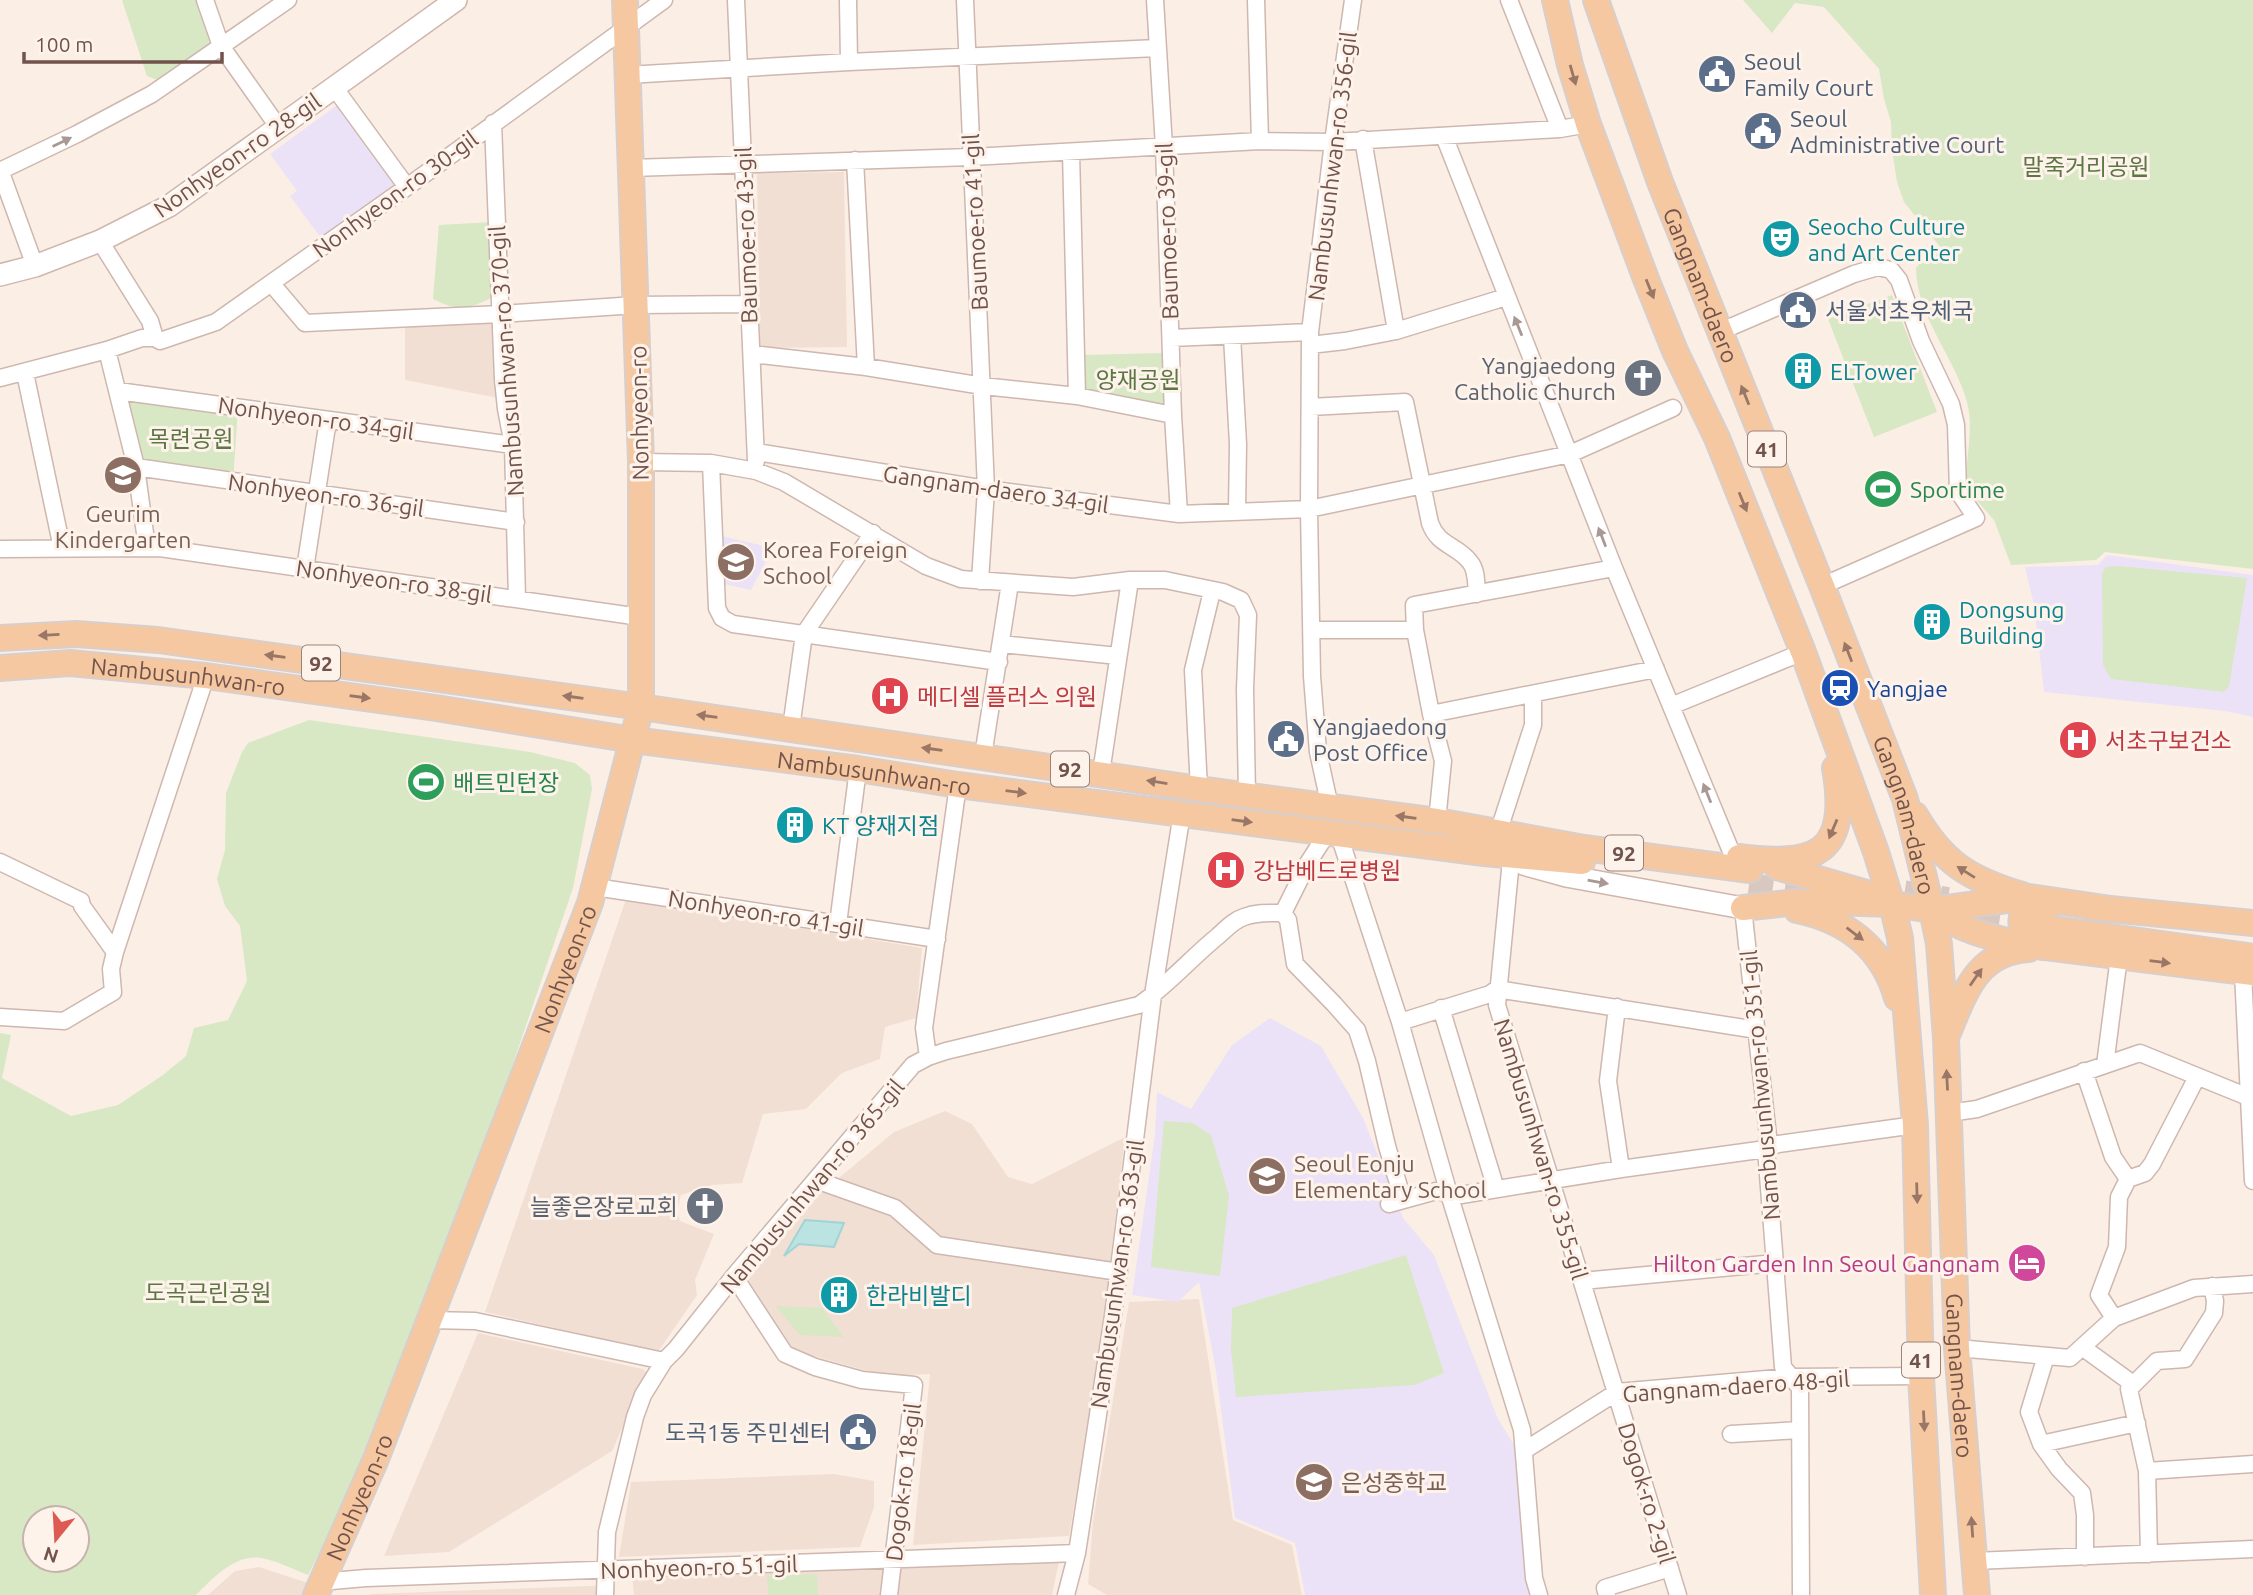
<svg xmlns="http://www.w3.org/2000/svg" width="2253" height="1595" viewBox="0 0 2253 1595" font-family="Ubuntu,'Noto Sans KR',sans-serif">
<style>
.residential{fill:#f2dfd4}
.education{fill:#ece2f7}
.medical{fill:#f8d8e1}
.green{fill:#d8e7c4;fill-rule:evenodd}
.water{fill:#bbe3e2;stroke:#a1d4d4;stroke-width:2}
.lines{fill:none;stroke-linecap:round;stroke-linejoin:round}
.primary-tunnel{stroke:#d9c8bf;stroke-width:24;stroke-dasharray:24 12;stroke-linecap:butt}
.street-casing{stroke:#ceb7af;stroke-width:19}
.secondary-casing{stroke:#d0b6ac;stroke-width:24}
.primary-casing{stroke:#d8cfcd;stroke-width:28}
.street{stroke:#fff;stroke-width:16}
.secondary{stroke:#fff;stroke-width:21}
.primary{stroke:#f5c8a1;stroke-width:24}
.oneway{fill:#997666}
.oneway2{fill:#aa9894}
.labels{text-anchor:middle;dominant-baseline:central;stroke-width:6;stroke-linejoin:round;paint-order:stroke}
.shield{fill:#fef3eb;stroke:#9c837c;stroke-width:2}
.shield-label{font-size:21px;font-weight:bold;fill:#72534c}
.service-label{font-size:23px;fill:#4e5e75;stroke:#fef3eb;text-anchor:start}
.street-label{font-size:23px;fill:#72534c;stroke:#fef3eb}
.park-label{font-size:23px;fill:#5c7744;stroke:#fef3eb}
.culture-label{font-size:23px;fill:#0d838f;stroke:#fef3eb;text-anchor:start}
.worship-label{font-size:23px;fill:#5b616d;stroke:#fef3eb;text-anchor:end}
.leisure-label{font-size:23px;fill:#27864d;stroke:#fef3eb;text-anchor:start}
.education-label{font-size:23px;fill:#785e54;stroke:#fef3eb;text-anchor:start}
.transit-label{font-size:23px;fill:#164399;stroke:#fef3eb;text-anchor:start}
.health-label{font-size:23px;fill:#be3a42;stroke:#fef3eb;text-anchor:start}
.hotel-label{font-size:23px;fill:#b23c85;stroke:#fef3eb;text-anchor:end}
</style>
<rect width="100%" height="100%" fill="#fbefe5"/>
<path class="residential" d="M844,172L847,347L760,348L757,173Z
M496,318L498,398L405,380V322Z
M626,899L922,948L916,1018L885,1027L880,1059L842,1073L806,1109L763,1114L742,1183L712,1185L681,1195L677,1210L680,1221L714,1234L695,1280L697,1295L658,1352L485,1312Z
M945,1111L972,1124L1008,1177L1032,1184L1125,1137L1098,1366L1069,1536L913,1545L930,1374L886,1376L792,1350L746,1277L822,1192L894,1132Z
M1199,1299L1233,1520L1292,1545L1302,1595H1107L1088,1584L1093,1521L1129,1302Z
M478,1333L643,1369L647,1373L612,1451L449,1552L384,1556Z
M834,1474L874,1481V1507L860,1547L619,1557L631,1482Z
M1059,1562L1052,1595H634L632,1576Z
M259,1567L311,1584L307,1595H208L235,1571Z
M615,1585V1595H369L371,1594Z"/>
<path class="education" d="M340,103L400,184L323,241L290,196L297,191L270,154Z
M722,536L773,548L751,590L724,584Z
M2107,555L2253,575V717L2225,711L2044,692L2034,605L2025,567L2098,565Z
M1270,1018L1321,1046L1363,1118L1403,1218L1434,1255L1498,1419L1516,1448L1525,1574L1530,1595H1305L1295,1543L1235,1518L1216,1371L1199,1282L1178,1302L1132,1295L1155,1134L1157,1092L1191,1109L1232,1045Z"/>
<path class="medical" d="M875,682L908,687L906,710L871,705Z"/>
<path class="green" d="M122,0H196L210,42L209,47L163,82L147,76Z
M1743,0H2253V569L2105,552L2096,560L2011,565L1994,520L1965,487C1966,461 1974,427 1967,402C1954,355 1917,318 1916,268L1928,254L1941,248L1904,202L1897,182L1892,150L1891,122L1884,99L1879,69L1824,7L1795,3L1772,33Z
M493,222L491,298C467,310 457,311 433,299L439,225Z
M1892,295L1937,412L1874,437L1828,319Z
M1164,353L1166,410L1082,394V355Z
M118,391L238,408L233,482L136,467Z
M2118,566L2247,578L2229,686L2224,692L2111,679L2103,665L2102,573L2106,567Z
M309,720L530,752L575,763L590,775L592,789L573,888L465,1204L348,1498L308,1575C293,1569 277,1561 261,1558C235,1554 213,1578 196,1595H0V1033L11,1035L2,1078L71,1116L118,1105L163,1075L186,1056L194,1028L228,1020L247,981L240,926L225,906L217,879L225,850L226,793L242,752L248,743ZM35,1518H77V1560H35Z
M1164,1121L1193,1123L1211,1135L1229,1196L1220,1276L1151,1267Z
M1406,1255L1444,1373L1414,1385L1236,1397L1231,1349L1232,1308Z
M775,1306L822,1308L844,1337L800,1335Z
M817,1574L818,1595H768L767,1576Z"/>
<path class="water" d="M805,1220L844,1223L834,1247L799,1244L784,1256Z"/>
<g class="lines">
<path class="primary-tunnel" d="M1749,885L1821,895
M1869,887L1948,899
M1940,913L2040,927"/>
<defs>
<path id="street" d="M205,0L221,46L279,128
M736,0L756,461
M848,0L849,62
M965,0L986,489L980,581
M1155,0L1164,147L1173,415L1179,514
M1256,0L1260,141
M1509,0L1560,129
M627,75L849,62L1157,48
M334,87L407,187
M493,123L503,379L506,409L513,445L517,599
M1444,136L1614,568L1733,856
M1363,139L1396,331
M1071,152L1077,396
M855,160L866,367
M631,168L971,157L1260,141L1333,142L1560,129L1588,124
M0,170L35,266
M0,171L77,134L152,94L288,0
M100,241L150,321L155,338
M271,283L305,323L501,314L636,305L749,304
M1719,332L1854,274L1878,267L1891,270L1899,280L1921,341L1951,404L1956,425L1958,491L1976,518L1822,586
M1232,336L1238,444L1237,512
M1171,338L1310,332
M1310,345L1345,341L1396,331L1506,297
M107,350L136,467L147,548
M752,354L866,367L983,386L1077,396L1173,415
M25,373L62,548
M0,378L107,350L142,338H155L160,341L216,322L407,187L664,0
M118,391L513,445
M1310,407L1405,402L1430,523C1438,546 1457,545 1470,562C1477,570 1476,584 1477,594
M756,452L986,489L1179,514L1309,509L1570,454L1673,408
M641,462L711,463L756,471L784,482L926,566L961,579L1073,587L1130,580H1165L1223,592L1241,600L1248,615L1245,689L1247,795
M711,463L717,608L722,618L733,624L999,662
M136,467L516,522
M0,549L160,548L640,617
M305,569L328,420
M1312,630H1415
M1001,644L1118,656
M1671,706L1803,652
M1431,714L1656,669
M791,728L804,634L873,533
M983,756L1010,583
M1101,773L1130,580
M1199,789L1193,670L1212,591
M1330,807L1318,752L1312,676L1309,509L1310,332L1333,142L1353,0
M1437,821L1443,761L1431,714L1415,630L1414,605L1614,568
M1498,833L1533,725V694
M1339,835L1400,1022L1449,1194L1522,1430L1534,1578L1539,1595
M1511,860L1497,1005L1678,1595
M0,862L81,901L82,906L115,952
M595,887L937,939
M1743,908L1768,1136L1766,1149L1783,1367L1800,1388L1801,1595
M1283,913L1288,920L1295,964L1334,1004L1357,1030L1367,1061L1387,1146L1403,1200
M1283,913L1308,863L1328,832
M838,924L858,769
M2243,972L2253,1181
M1617,1007L1608,1081L1621,1169
M1441,1008L1496,1189
M0,1017L64,1021L113,992L111,969L115,952L206,676
M1400,1022L1490,994L1497,989L1757,1030
M928,1057L924,1028L958,785
M2105,1065L2119,957
M2084,1071L2113,1157L2128,1179L2145,1173L2152,1164L2197,1077
M1949,1113L1977,1109L2140,1053L2253,1099
M816,1180L895,1208L937,1245L1119,1272
M1389,1204L1436,1191L1461,1195L1621,1169L1766,1149L1778,1144L1915,1125
M734,1276L785,1354L815,1367L862,1380L914,1385L889,1595
M1582,1281L1776,1263
M2114,1318L2099,1295L2117,1247L2119,1197L2128,1179
M429,1320L475,1321L664,1361
M2082,1347L2133,1384
M1957,1348L2070,1358L2114,1318L2194,1288L2253,1284
M2046,1356L2029,1412L2041,1444L2059,1469L2082,1493L2085,1515V1557
M1731,1434L1800,1430
M2041,1444L2137,1423
M1525,1450L1617,1392L1790,1377L1921,1376
M2147,1471L2253,1464
M2149,1554L2147,1471L2129,1389L2157,1361L2185,1359L2214,1313L2215,1301L2212,1286
M1974,1561L2253,1549
M320,1582L366,1578L1077,1553
M605,1595L607,1532L635,1417L643,1395L664,1361L676,1349L734,1276L913,1065L928,1057L946,1051L1139,1005C1168,985 1191,958 1218,936C1226,929 1234,920 1244,917C1257,912 1270,913 1283,913
M1066,1595L1077,1553L1113,1316L1153,995L1182,813
M1607,1595L1605,1588L1670,1568"/>
<path id="secondary" d="M0,275L35,266L100,241L169,206L456,0
M1523,864L1566,876L1743,908"/>
<g id="primary">
<path d="M1555,0L1570,65L1588,124L1646,279L1675,351L1717,438L1803,652L1876,852L1892,904L1900,938L1915,1125L1921,1376L1933,1595"/>
<path id="s1" d="M1596,0L1660,182L1822,586L1905,799L1932,910L1939,944L1946,1038L1957,1348L1977,1595"/>
<path d="M0,638L76,634L158,640L641,707L1199,789L1437,821L1584,848L1750,870"/>
<path id="s2" d="M0,668L70,663L206,676L436,708L633,740L858,769L958,785L1484,853L1582,862"/>
<path d="M1915,815C1943,863 1969,879 2022,895"/>
<path d="M1739,857C1816,867 1850,854 1835,768"/>
<path d="M1777,867L1873,895"/>
<path d="M2090,907L2253,923"/>
<path d="M1743,908L1796,902H1832L1892,904L1932,910L2029,897L2104,908"/>
<path d="M1797,910C1846,920 1883,948 1897,998"/>
<path d="M1932,910C1959,929 1988,937 2020,944L2253,973"/>
<path d="M2040,927L2248,956"/>
<path d="M2043,947L2025,937C2015,913 2027,903 2050,905"/>
<path d="M1947,1035C1965,993 1976,952 2029,949"/>
<path id="s3" d="M316,1595L376,1459L590,903L641,707V462L625,0"/>
</g>
</defs>
<use href="#street" class="street-casing"/>
<use href="#secondary" class="secondary-casing"/>
<use href="#primary" class="primary-casing"/>
<use href="#street" class="street"/>
<use href="#secondary" class="secondary"/>
<use href="#primary" class="primary"/>
</g>
<defs><path id="oneway-solid" d="M-6-.8H1V-3.2L6.5 0L1 3.2V.8H-6Z" transform="scale(1.75)"/></defs>
<g class="oneway">
<use href="#oneway-solid" transform="translate(1573 75) rotate(74)"/>
<use href="#oneway-solid" transform="translate(1650 289) rotate(68)"/>
<use href="#oneway-solid" transform="translate(1745 395) rotate(-112)"/>
<use href="#oneway-solid" transform="translate(1743 502) rotate(68)"/>
<use href="#oneway-solid" transform="translate(49 635) rotate(177)"/>
<use href="#oneway-solid" transform="translate(1848 652) rotate(-111)"/>
<use href="#oneway-solid" transform="translate(275 656) rotate(-172)"/>
<use href="#oneway-solid" transform="translate(360 697) rotate(8)"/>
<use href="#oneway-solid" transform="translate(573 697) rotate(-172)"/>
<use href="#oneway-solid" transform="translate(707 716) rotate(-172)"/>
<use href="#oneway-solid" transform="translate(932 749) rotate(-172)"/>
<use href="#oneway-solid" transform="translate(1157 782) rotate(-171)"/>
<use href="#oneway-solid" transform="translate(1016 792) rotate(7)"/>
<use href="#oneway-solid" transform="translate(1406 817) rotate(-172)"/>
<use href="#oneway-solid" transform="translate(1242 821) rotate(8)"/>
<use href="#oneway-solid" transform="translate(1833 829) rotate(113)"/>
<use href="#oneway-solid" transform="translate(1966 872) rotate(-148)"/>
<use href="#oneway-solid" transform="translate(1855 934) rotate(37)"/>
<use href="#oneway-solid" transform="translate(2160 962) rotate(7)"/>
<use href="#oneway-solid" transform="translate(1976 977) rotate(-55)"/>
<use href="#oneway-solid" transform="translate(1947 1080) rotate(-93)"/>
<use href="#oneway-solid" transform="translate(1917 1193) rotate(88)"/>
<use href="#oneway-solid" transform="translate(1924 1421) rotate(87)"/>
<use href="#oneway-solid" transform="translate(1972 1527) rotate(-94)"/>
</g>
<g class="oneway2">
<use href="#oneway-solid" transform="translate(62 142) rotate(-26)"/>
<use href="#oneway-solid" transform="translate(1518 326) rotate(-112)"/>
<use href="#oneway-solid" transform="translate(1602 537) rotate(-111)"/>
<use href="#oneway-solid" transform="translate(1707 793) rotate(-112)"/>
<use href="#oneway-solid" transform="translate(1598 882) rotate(10)"/>
</g>
<defs>
<symbol id="civic-disc" viewBox="-11 -11 22 22"><circle r="9.5" fill="#5c6f8a" stroke="#fef3eb"/><path d="M-.6-6.5H3V-4.5H.6V-3L4-1V1h2V6H-6V1h2V-1L-.6-3ZM-1.2 2.5V6h2.4V2.5Z" fill="#fff"/></symbol>
<symbol id="theatre-disc" viewBox="-11 -11 22 22"><circle r="9.5" fill="#0f9aa8" stroke="#fef3eb"/><path d="M-5-5.5Q0-4 5-5.5V0Q5 5 0 6Q-5 5-5 0ZM-3.3-2.5H-1v1.5H-3.3ZM1-2.5H3.3v1.5H1ZM-2.8 1Q0 5.5 2.8 1Z" fill="#fff"/></symbol>
<symbol id="building-disc" viewBox="-11 -11 22 22"><circle r="9.5" fill="#0f9aa8" stroke="#fef3eb"/><path d="M-4-6H4V6H1V3H-1V6H-4ZM-2.5-4.3h1.7v1.8h-1.7ZM.8-4.3h1.7v1.8H.8ZM-2.5-1h1.7V.8h-1.7ZM.8-1h1.7V.8H.8Z" fill="#fff"/></symbol>
<symbol id="church-disc" viewBox="-11 -11 22 22"><circle r="9.5" fill="#6b7280" stroke="#fef3eb"/><path d="M-1.2-6h2.4v3.5h3.3v2.4h-3.3V6h-2.4V-.1h-3.3v-2.4h3.3Z" fill="#fff"/></symbol>
<symbol id="school-disc" viewBox="-11 -11 22 22"><circle r="9.5" fill="#8d6e63" stroke="#fef3eb"/><path d="M0-5L7-2L0 1L-7-2ZM-4 1L0 2.5L4 1V4Q0 6-4 4Z" fill="#fff"/></symbol>
<symbol id="stadium-disc" viewBox="-11 -11 22 22"><circle r="9.5" fill="#2e9e5b" stroke="#fef3eb"/><path d="M0-5a6.5 5 0 1 0 0 10a6.5 5 0 1 0 0-10ZM-3.5-1.8h7v3.6h-7Z" fill="#fff"/></symbol>
<symbol id="station-disc" viewBox="-11 -11 22 22"><circle r="9.5" fill="#1a4fb4" stroke="#fef3eb"/><path d="M-3-6H3Q5-6 5-4V2Q5 4 3 4L4.5 6H3L1.5 4h-3L-3 6H-4.5L-3 4Q-5 4-5 2V-4Q-5-6-3-6ZM-3.5-4v3h7v-3ZM-3.5 1v1.5H-2V1ZM2 1v1.5H3.5V1Z" fill="#fff"/></symbol>
<symbol id="hospital-disc" viewBox="-11 -11 22 22"><circle r="9.5" fill="#e0444e" stroke="#fef3eb"/><path d="M-5-5h3v3.5h4V-5h3V5h-3V1.5h-4V5h-3Z" fill="#fff"/></symbol>
<symbol id="hotel-disc" viewBox="-11 -11 22 22"><circle r="9.5" fill="#d1479c" stroke="#fef3eb"/><path d="M-6-4.5h1.5V1H6V5H4.5V3h-9V5H-6ZM-4 0a1.8 1.8 0 1 1 3.6 0ZM.5 0V-2.5h3Q6-2.5 6 0Z" fill="#fff"/></symbol>
</defs>
<g fill-rule="evenodd">
<use href="#civic-disc" x="1695" y="52" width="44" height="44"/>
<use href="#civic-disc" x="1741" y="109" width="44" height="44"/>
<use href="#theatre-disc" x="1759" y="217" width="44" height="44"/>
<use href="#civic-disc" x="1776" y="288" width="44" height="44"/>
<use href="#building-disc" x="1781" y="349" width="44" height="44"/>
<use href="#church-disc" x="1621" y="356" width="44" height="44"/>
<use href="#school-disc" x="101" y="453" width="44" height="44"/>
<use href="#stadium-disc" x="1861" y="467" width="44" height="44"/>
<use href="#school-disc" x="714" y="540" width="44" height="44"/>
<use href="#building-disc" x="1910" y="600" width="44" height="44"/>
<use href="#station-disc" x="1818" y="666" width="44" height="44"/>
<use href="#hospital-disc" x="868" y="674" width="44" height="44"/>
<use href="#civic-disc" x="1264" y="717" width="44" height="44"/>
<use href="#hospital-disc" x="2056" y="718" width="44" height="44"/>
<use href="#stadium-disc" x="404" y="760" width="44" height="44"/>
<use href="#building-disc" x="773" y="803" width="44" height="44"/>
<use href="#hospital-disc" x="1204" y="848" width="44" height="44"/>
<use href="#school-disc" x="1245" y="1154" width="44" height="44"/>
<use href="#church-disc" x="683" y="1184" width="44" height="44"/>
<use href="#hotel-disc" x="2005" y="1241" width="44" height="44"/>
<use href="#building-disc" x="817" y="1273" width="44" height="44"/>
<use href="#civic-disc" x="836" y="1410" width="44" height="44"/>
<use href="#school-disc" x="1292" y="1460" width="44" height="44"/>
</g>
<g class="labels">
<g class="shield">
<rect x="1748" y="431.5" width="38" height="35" rx="5"/>
<rect x="302" y="645.5" width="38" height="35" rx="5"/>
<rect x="1051" y="751.5" width="38" height="35" rx="5"/>
<rect x="1605" y="835.5" width="38" height="35" rx="5"/>
<rect x="1902" y="1342.5" width="38" height="35" rx="5"/>
</g>
<g class="shield-label">
<text x="1767" y="449">41</text>
<text x="321" y="663">92</text>
<text x="1070" y="769">92</text>
<text x="1624" y="853">92</text>
<text x="1921" y="1360">41</text>
</g>
<g class="service-label">
<text x="1744" y="61">Seoul<tspan x="1744" dy="26">Family Court</tspan></text>
<text x="1790" y="118">Seoul<tspan x="1790" dy="26">Administrative Court</tspan></text>
<text x="1825" y="310">서울서초우체국</text>
<text x="1313" y="726">Yangjaedong<tspan x="1313" dy="26">Post Office</tspan></text>
<text x="831" y="1432" text-anchor="end">도곡1동 주민센터</text>
</g>
<g class="street-label">
<text transform="translate(237 155) rotate(-35)">Nonhyeon-ro 28-gil</text>
<text transform="translate(1332 166) rotate(-83)">Nambusunhwan-ro 356-gil</text>
<text transform="translate(395 194) rotate(-36)">Nonhyeon-ro 30-gil</text>
<text transform="translate(975 222) rotate(-93)">Baumoe-ro 41-gil</text>
<text transform="translate(1167 231) rotate(-92)">Baumoe-ro 39-gil</text>
<text transform="translate(746 235) rotate(-92)">Baumoe-ro 43-gil</text>
<text stroke="none"><textPath href="#s1" startOffset="304">Gangnam-daero</textPath></text>
<text transform="translate(506 361) rotate(-94)">Nambusunhwan-ro 370-gil</text>
<text transform="translate(639 413) rotate(-91)">Nonhyeon-ro</text>
<text transform="translate(316 418) rotate(8)">Nonhyeon-ro 34-gil</text>
<text transform="translate(996 489) rotate(8)">Gangnam-daero 34-gil</text>
<text transform="translate(326 495) rotate(8)">Nonhyeon-ro 36-gil</text>
<text transform="translate(394 581) rotate(8)">Nonhyeon-ro 38-gil</text>
<text stroke="none"><textPath href="#s2" startOffset="189">Nambusunhwan-ro</textPath></text>
<text stroke="none"><textPath href="#s2" startOffset="882">Nambusunhwan-ro</textPath></text>
<text stroke="none"><textPath href="#s1" startOffset="872">Gangnam-daero</textPath></text>
<text transform="translate(766 913) rotate(9)">Nonhyeon-ro 41-gil</text>
<text stroke="none"><textPath href="#s3" startOffset="674">Nonhyeon-ro</textPath></text>
<text transform="translate(1760 1085) rotate(-95)">Nambusunhwan-ro 351-gil</text>
<text transform="translate(1541 1149) rotate(73)">Nambusunhwan-ro 355-gil</text>
<text transform="translate(812 1186) rotate(-50)">Nambusunhwan-ro 365-gil</text>
<text transform="translate(1117 1274) rotate(-82)">Nambusunhwan-ro 363-gil</text>
<text stroke="none"><textPath href="#s1" startOffset="1438">Gangnam-daero</textPath></text>
<text transform="translate(1736 1386) rotate(-4)">Gangnam-daero 48-gil</text>
<text transform="translate(903 1482) rotate(-83)">Dogok-ro 18-gil</text>
<text transform="translate(1647 1493) rotate(73)">Dogok-ro 2-gil</text>
<text stroke="none"><textPath href="#s3" startOffset="107">Nonhyeon-ro</textPath></text>
<text transform="translate(699 1567) rotate(-2)">Nonhyeon-ro 51-gil</text>
</g>
<g class="park-label">
<text x="2086" y="166">말죽거리공원</text>
<text x="1138" y="379">양재공원</text>
<text x="191" y="438">목련공원</text>
<text x="208" y="1292">도곡근린공원</text>
</g>
<g class="culture-label">
<text x="1808" y="226">Seocho Culture<tspan x="1808" dy="26">and Art Center</tspan></text>
<text x="1830" y="371">ELTower</text>
<text x="1959" y="609">Dongsung<tspan x="1959" dy="26">Building</tspan></text>
<text x="822" y="825">KT 양재지점</text>
<text x="866" y="1295">한라비발디</text>
</g>
<g class="worship-label">
<text x="1616" y="365">Yangjaedong<tspan x="1616" dy="26">Catholic Church</tspan></text>
<text x="678" y="1206">늘좋은장로교회</text>
</g>
<g class="leisure-label">
<text x="1910" y="489">Sportime</text>
<text x="453" y="782">배트민턴장</text>
</g>
<g class="education-label">
<text x="123" y="513" text-anchor="middle">Geurim<tspan x="123" dy="26">Kindergarten</tspan></text>
<text x="763" y="549">Korea Foreign<tspan x="763" dy="26">School</tspan></text>
<text x="1294" y="1163">Seoul Eonju<tspan x="1294" dy="26">Elementary School</tspan></text>
<text x="1341" y="1482">은성중학교</text>
</g>
<g class="transit-label">
<text x="1867" y="688">Yangjae</text>
</g>
<g class="health-label">
<text x="917" y="696">메디셀 플러스 의원</text>
<text x="2105" y="740">서초구보건소</text>
<text x="1253" y="870">강남베드로병원</text>
</g>
<g class="hotel-label">
<text x="2000" y="1263">Hilton Garden Inn Seoul Gangnam</text>
</g>
</g>
<g transform="translate(56 1539) rotate(198)"><circle r="33" fill="#fef3eb" stroke="#c6b3ab" stroke-width="2"/>
<path d="M0-5L12 26L0 18L-12 26Z" fill="#dd5951"/>
<text y="-10" font-size="19" font-weight="bold" text-anchor="middle" fill="#72534c">N</text>
</g>
<path d="M24 52v10h198v-10" fill="none" stroke="#72534c" stroke-width="3.5"/>
<text x="35" y="52" font-size="21" fill="#72534c" stroke="#fef3eb" stroke-width="5" paint-order="stroke">100 m</text>
</svg>
